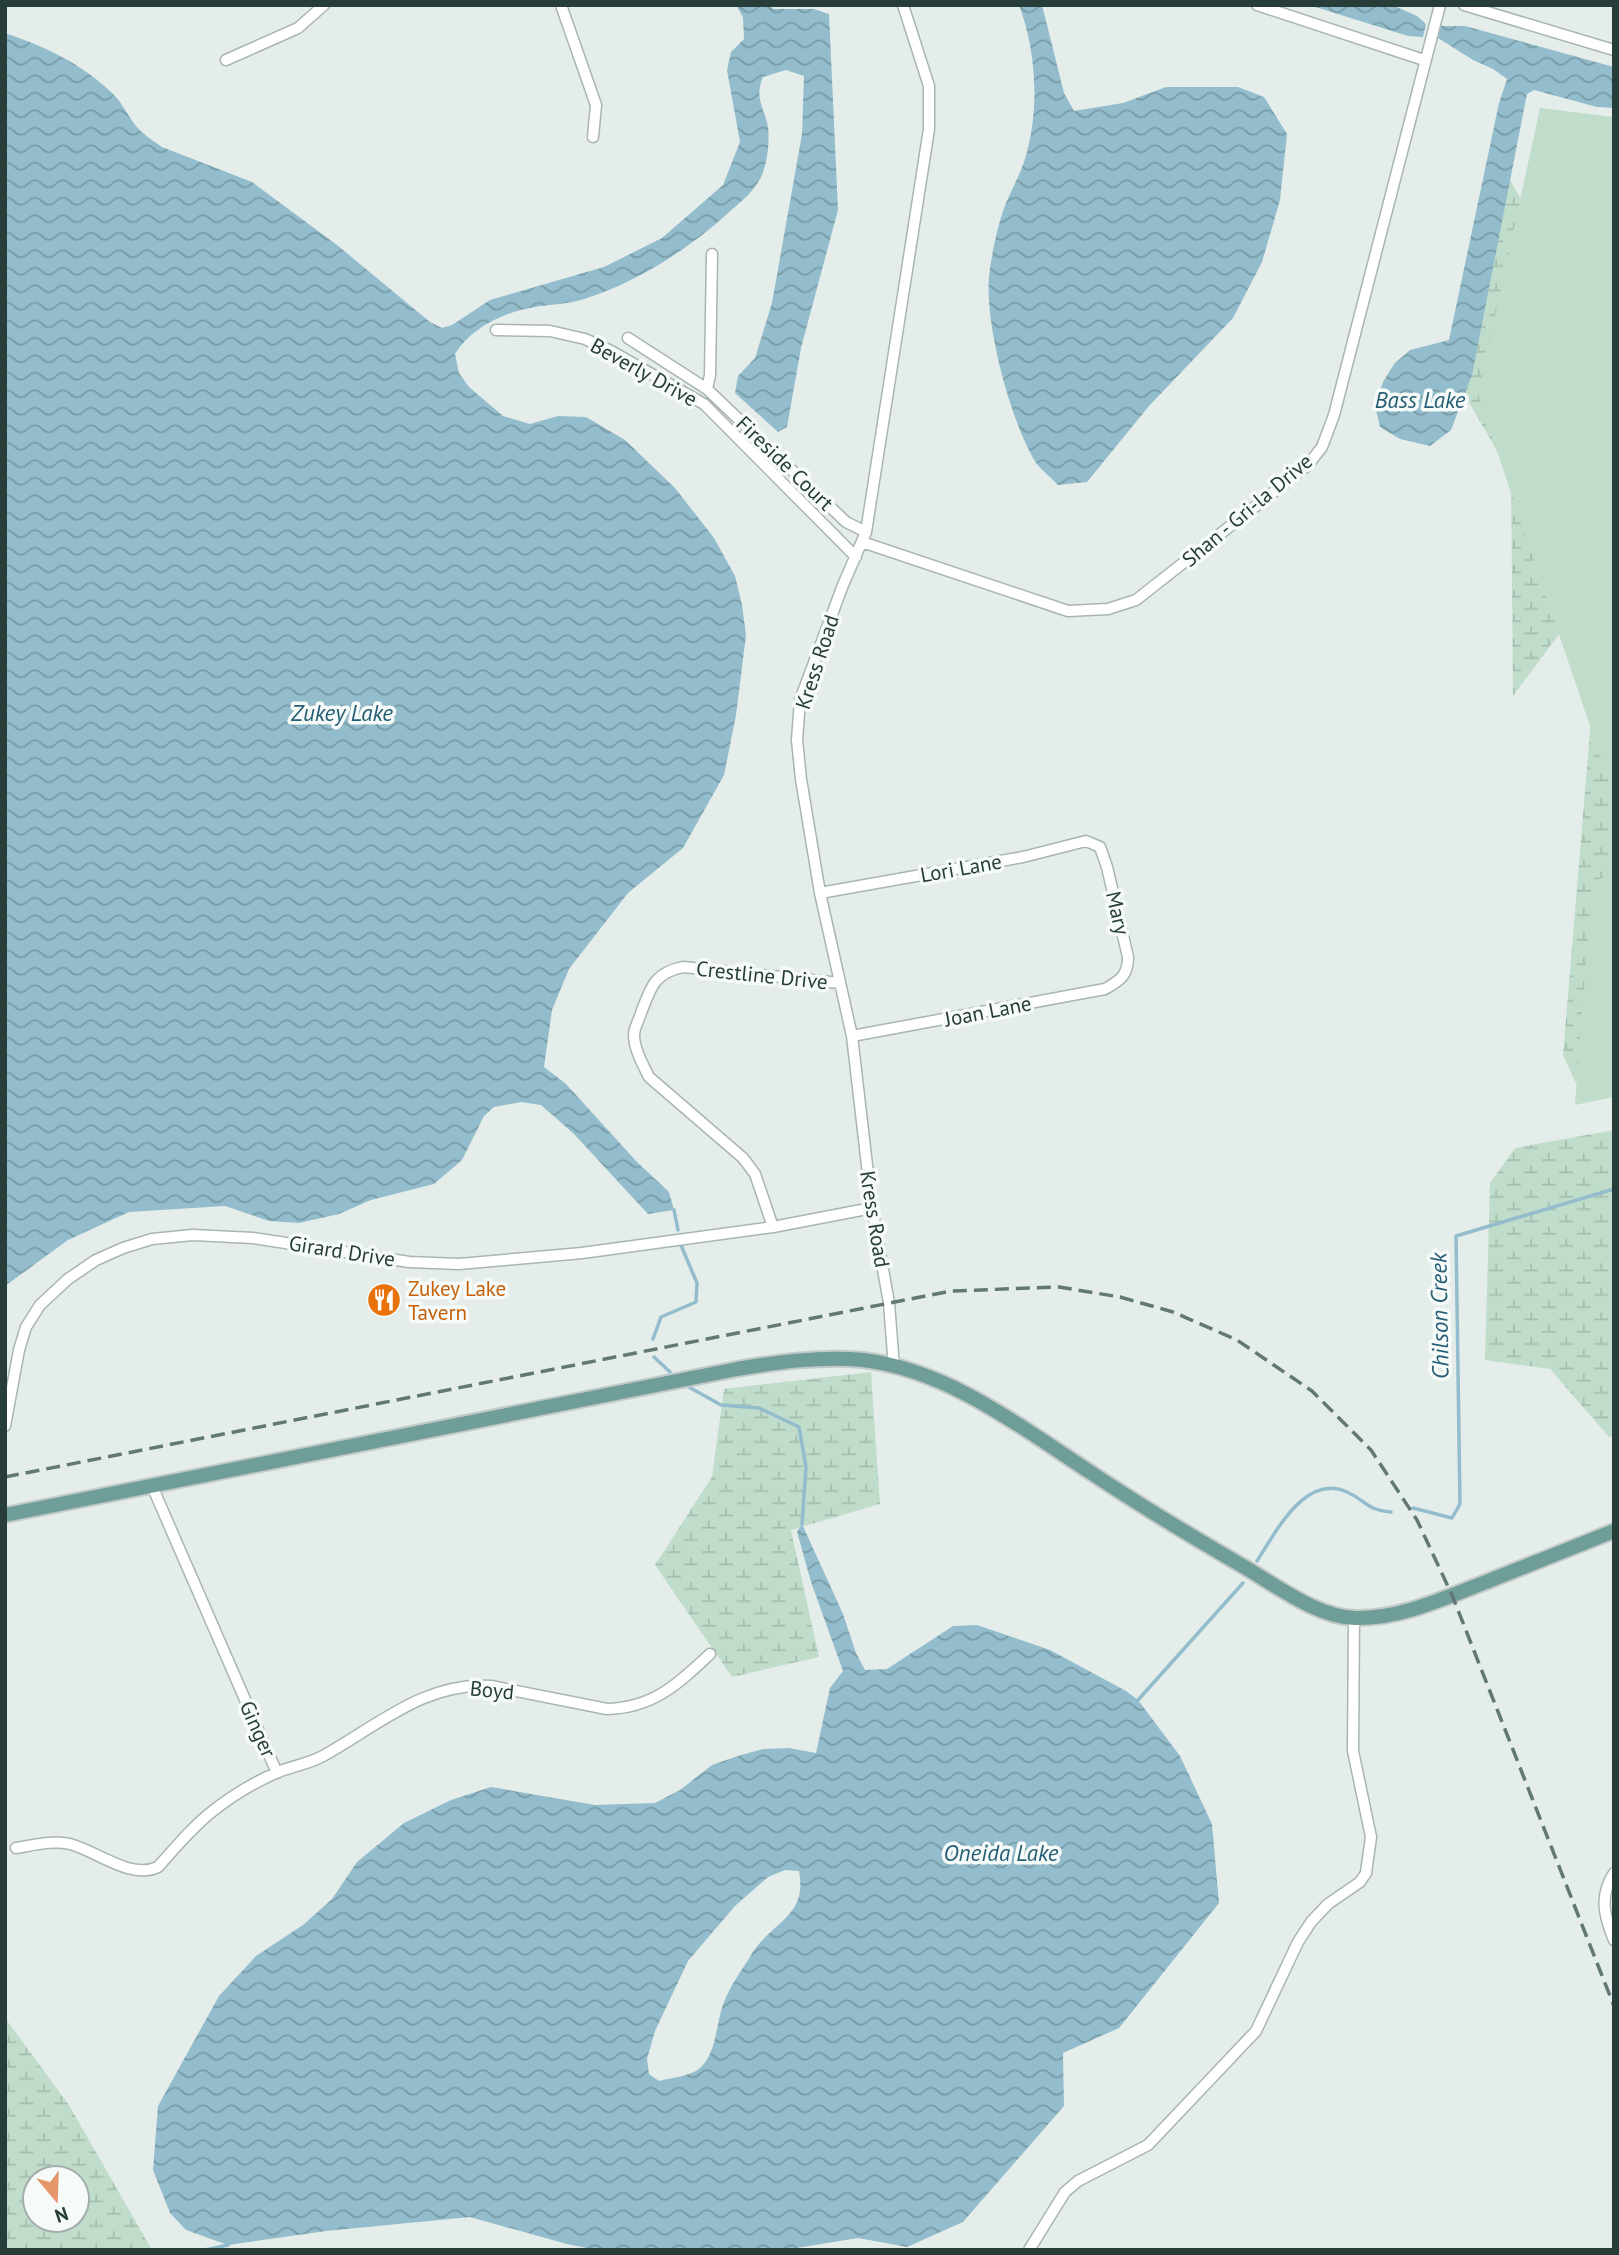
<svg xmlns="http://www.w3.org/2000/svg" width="1619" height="2255" viewBox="0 0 1619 2255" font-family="'PT Sans',sans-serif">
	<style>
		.wetland { fill: url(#wetland-marsh); fill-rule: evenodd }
		.green { fill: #c0dccb }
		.water { fill: url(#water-waves); fill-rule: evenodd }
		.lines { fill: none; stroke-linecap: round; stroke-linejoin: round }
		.stream { stroke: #93bdcc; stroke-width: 3.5 }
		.minor-casing { stroke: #a8b5b2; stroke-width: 13 }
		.primary-casing { stroke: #c2c9c8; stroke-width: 18 }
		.minor { stroke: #fff; stroke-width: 10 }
		.primary { stroke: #6e9e97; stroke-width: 14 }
		.rail { stroke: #617875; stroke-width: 3.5; stroke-dasharray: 14 7; stroke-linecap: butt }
		.labels { text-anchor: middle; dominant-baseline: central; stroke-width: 7; stroke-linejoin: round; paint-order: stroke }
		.street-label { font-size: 21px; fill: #263d3a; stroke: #f6faf8 }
		.food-label { font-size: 21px; fill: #c56008; stroke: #f6faf8; text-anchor: start }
		.water-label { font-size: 23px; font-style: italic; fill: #255e74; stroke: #f6faf8 }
	</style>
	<defs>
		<pattern id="wetland-marsh" width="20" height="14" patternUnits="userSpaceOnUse" patternTransform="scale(1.75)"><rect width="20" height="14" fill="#c0dccb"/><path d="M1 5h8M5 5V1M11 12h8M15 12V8" fill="none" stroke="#a5beaf"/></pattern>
		<pattern id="water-waves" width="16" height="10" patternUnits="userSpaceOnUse" patternTransform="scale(1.75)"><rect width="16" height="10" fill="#93bdcc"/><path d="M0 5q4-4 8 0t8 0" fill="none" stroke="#789ba7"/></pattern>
	</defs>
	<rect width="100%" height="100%" fill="#e5edea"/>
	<!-- wetland -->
	<path class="wetland" d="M 1507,175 L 1560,266 L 1614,276 L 1614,1095 L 1584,1100 L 1563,1055 L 1603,575 L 1513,696 L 1511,475 L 1459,385 Z
		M 1614,1130 L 1614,1436 L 1609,1437 L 1550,1369 L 1485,1360 L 1490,1183 L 1515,1148 Z
		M 871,1372 L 880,1504 L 791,1530 L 819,1657 L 732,1677 L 655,1565 L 712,1477 L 724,1389 Z
		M 5,2018 L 69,2105 L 152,2250 L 5,2250 ZM 35,2178 L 77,2178 L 77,2220 L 35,2220 Z"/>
	<!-- green -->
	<path class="green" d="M 1540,108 L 1614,117 L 1614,797 L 1478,395 Z
		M 1614,873 L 1614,1097 L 1575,1105 L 1592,882 Z"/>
	<!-- water -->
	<path class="water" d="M 736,5 L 770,5 L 773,9 L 814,9 L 829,14 L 838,210 L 801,348 L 787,427 L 778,432 L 735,393 L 738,376 L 755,358 L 772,303 L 802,134 L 804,76 L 786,70 L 763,77 C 754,99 764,106 768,127 C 770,142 767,166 760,179 C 752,194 739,203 727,214 C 687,250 639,281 587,298 C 571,304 552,304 535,307 C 504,312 471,328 455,354 L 459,373 L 469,387 L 503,416 L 530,424 L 558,416 L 586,417 L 625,440 L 675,488 L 714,538 L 735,576 L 742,605 L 746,635 L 736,715 L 724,775 L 683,848 L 628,893 L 569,969 L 552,1010 L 544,1067 L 566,1084 L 637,1162 L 669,1192 L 674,1210 L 648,1214 L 574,1134 L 541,1105 L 521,1102 L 494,1107 L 484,1116 L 462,1160 L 434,1184 L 371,1200 L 339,1214 L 299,1223 L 269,1221 L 225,1206 L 129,1212 L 68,1240 L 5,1286 L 5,33 C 46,47 83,64 114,95 C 123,104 128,116 136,126 C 143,134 153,141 162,147 L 252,182 L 337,245 L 430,322 L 442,328 L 452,325 L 490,300 L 604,267 L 662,238 L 723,185 L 740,142 L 727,70 L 731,52 L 744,39 L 743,17 Z
		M 1019,5 L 1042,5 L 1064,93 L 1074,111 L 1123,103 L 1166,87 L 1238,87 L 1264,97 L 1287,134 L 1280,200 L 1262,262 L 1233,318 L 1149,406 L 1087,482 L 1058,485 C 1050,476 1038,468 1033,458 C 1009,415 982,316 990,268 C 993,249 997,229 1003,211 C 1009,194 1018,179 1024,162 C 1040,113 1037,53 1019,5 Z
		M 1309,5 L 1392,5 L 1417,16 L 1426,24 L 1423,37 L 1408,36 Z
		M 1441,26 L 1465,26 L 1614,67 L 1614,108 L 1597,107 L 1534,90 L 1527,94 L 1472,375 L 1451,430 L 1430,446 L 1400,439 L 1380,427 L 1375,406 L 1383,382 L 1394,364 L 1410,350 L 1449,340 L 1499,103 L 1507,79 L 1493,69 L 1473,60 L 1438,38 Z
		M 802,1524 L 843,1614 L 856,1653 L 865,1670 L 887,1669 L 953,1626 L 977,1625 L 1050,1650 L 1126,1691 L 1138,1700 L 1180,1756 L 1212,1824 L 1219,1903 L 1119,2028 L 1063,2053 L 1064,2106 L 963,2222 L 907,2247 L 858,2238 L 784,2250 L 596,2250 L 567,2244 L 470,2217 L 326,2231 L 228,2245 L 186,2230 L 170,2213 L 153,2170 L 158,2106 L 219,1996 L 256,1956 L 303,1925 L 332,1899 L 357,1862 L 404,1823 L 451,1800 L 491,1787 L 595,1805 L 655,1803 L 680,1790 L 712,1765 L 741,1755 L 763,1749 L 789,1748 L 816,1753 L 830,1688 L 843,1671 L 811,1582 L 797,1532 ZM 785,1870 L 799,1871 C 808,1917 771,1922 751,1955 C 742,1970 730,1986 724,2002 C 716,2022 717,2053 700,2068 C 691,2076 670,2078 659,2081 L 649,2074 L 647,2059 L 655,2031 L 688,1961 L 735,1906 L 768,1877 Z"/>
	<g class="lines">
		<!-- stream -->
		<path class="stream" d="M 674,1210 L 678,1230
			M 653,1339 L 661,1317 L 696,1302 L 697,1283 L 680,1243
			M 654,1357 L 670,1372
			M 687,1386 L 721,1405 L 759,1408 L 799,1427 L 806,1467 L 802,1524
			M 1413,1508 L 1452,1518 L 1460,1504 L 1456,1236 L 1614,1189
			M 1257,1561 C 1276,1532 1305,1473 1347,1492 C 1367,1501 1366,1510 1391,1512
			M 1138,1700 L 1243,1583
			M 205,2250 L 228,2245"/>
		<!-- minor casing -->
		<g class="minor-casing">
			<path id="minor" d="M 561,5 L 596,105 L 593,137
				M 1257,5 L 1424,60
				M 1464,5 L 1614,50
				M 226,60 L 298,28 L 324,5
				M 496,330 L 550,331 L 585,339 L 611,351 L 704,404 L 856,557
				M 628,338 L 707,389 L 846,522 L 866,532
				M 707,389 L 710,375 L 712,254
				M 862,542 L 1068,611 L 1108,609 L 1136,600 L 1308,465 L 1322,447 L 1334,415 L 1440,5
				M 820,893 L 1023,857 L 1086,841 L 1100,847 L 1107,867 L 1128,957 C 1128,975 1121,980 1105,989 L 852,1036
				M 773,1227 L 755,1174 L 743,1158 L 649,1077 C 643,1065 634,1049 634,1035 C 634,1028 639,1020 641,1013 C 651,987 654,973 683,967 L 840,983
				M 894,1367 L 889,1303 L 872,1208 L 852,1036 L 820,893 L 801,779 L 797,740 L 800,700 L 843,585 L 866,532 L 929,129 L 929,86 L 903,5
				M 5,1426 L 19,1350 L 26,1327 L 40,1305 L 68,1279 L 96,1260 L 123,1248 L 152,1239 L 193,1235 L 253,1238 L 409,1262 L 459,1264 L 582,1253 L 773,1227 L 872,1208
				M 152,1486 L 277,1773
				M 16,1848 C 34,1845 53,1840 70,1844 C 97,1851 130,1880 158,1867 C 175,1848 193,1826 214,1810 C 232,1796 257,1781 278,1772 C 293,1766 308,1764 323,1756 C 377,1726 426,1681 491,1686 L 607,1709 C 653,1708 678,1684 710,1654
				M 1614,1873 C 1599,1896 1604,1916 1614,1940
				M 1029,2250 L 1065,2192 L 1078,2181 L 1148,2145 L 1256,2031 L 1298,1942 L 1311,1922 L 1328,1904 L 1360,1882 L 1366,1873 L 1371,1837 L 1353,1751 L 1354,1618"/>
		</g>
		<!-- primary casing -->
		<g class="primary-casing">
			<path id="primary" d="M 5,1515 L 737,1369 C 778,1362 821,1356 863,1360 C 949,1370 1022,1428 1093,1474 C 1141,1506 1191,1536 1241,1565 C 1274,1584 1316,1617 1355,1618 C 1401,1619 1444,1598 1486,1582 C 1529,1565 1571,1548 1614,1531"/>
		</g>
		<!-- minor -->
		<use href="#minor" class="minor"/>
		<!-- primary -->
		<use href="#primary" class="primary"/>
		<!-- rail -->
		<path class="rail" d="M 5,1477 L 951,1291 L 1059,1287 L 1120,1297 L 1173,1312 L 1237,1340 L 1312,1391 L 1371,1450 L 1417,1520 L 1452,1595 L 1614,2006"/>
	</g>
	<!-- icons -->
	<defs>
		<g id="restaurant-disc" transform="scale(1.75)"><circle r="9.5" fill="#e8710a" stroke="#f6faf8"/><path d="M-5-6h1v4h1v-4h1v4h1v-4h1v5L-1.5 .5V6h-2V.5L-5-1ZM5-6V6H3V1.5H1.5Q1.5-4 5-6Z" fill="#fff"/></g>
	</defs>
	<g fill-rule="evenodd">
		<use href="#restaurant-disc" x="384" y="1300"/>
	</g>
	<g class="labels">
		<!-- street labels -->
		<g class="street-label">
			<text transform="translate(644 372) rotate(29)">Beverly Drive</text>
			<text transform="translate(785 463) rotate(44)">Fireside Court</text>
			<text transform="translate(1247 510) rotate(-40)">Shan - Gri-la Drive</text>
			<text transform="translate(817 662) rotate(-72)">Kress Road</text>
			<text transform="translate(961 868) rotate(-10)">Lori Lane</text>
			<text transform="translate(1118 913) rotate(77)">Mary</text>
			<text transform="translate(762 975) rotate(6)">Crestline Drive</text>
			<text transform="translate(988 1011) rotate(-11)">Joan Lane</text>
			<text transform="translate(875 1219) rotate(81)">Kress Road</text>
			<text transform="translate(342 1251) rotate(9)">Girard Drive</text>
			<text transform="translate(492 1690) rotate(6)">Boyd</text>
			<text transform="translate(258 1729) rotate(66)">Ginger</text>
		</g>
		<!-- food labels -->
		<g class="food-label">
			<text x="408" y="1288">Zukey Lake<tspan x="408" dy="24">Tavern</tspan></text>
		</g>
		<!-- water labels -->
		<g class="water-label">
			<text x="1420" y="399">Bass Lake</text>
			<text x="342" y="712">Zukey Lake</text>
			<text transform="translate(1439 1316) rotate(-91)">Chilson Creek</text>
			<text x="1001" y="1852">Oneida Lake</text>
		</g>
	</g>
	<!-- border -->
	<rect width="1619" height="2255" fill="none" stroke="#263d3a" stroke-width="14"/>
	<!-- north arrow -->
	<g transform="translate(56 2199) rotate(161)"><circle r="33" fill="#f6faf8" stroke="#a3aeac" stroke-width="2"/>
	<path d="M0-5L12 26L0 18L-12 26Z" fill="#e5966b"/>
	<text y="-10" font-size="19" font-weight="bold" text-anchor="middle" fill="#263d3a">N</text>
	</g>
</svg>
